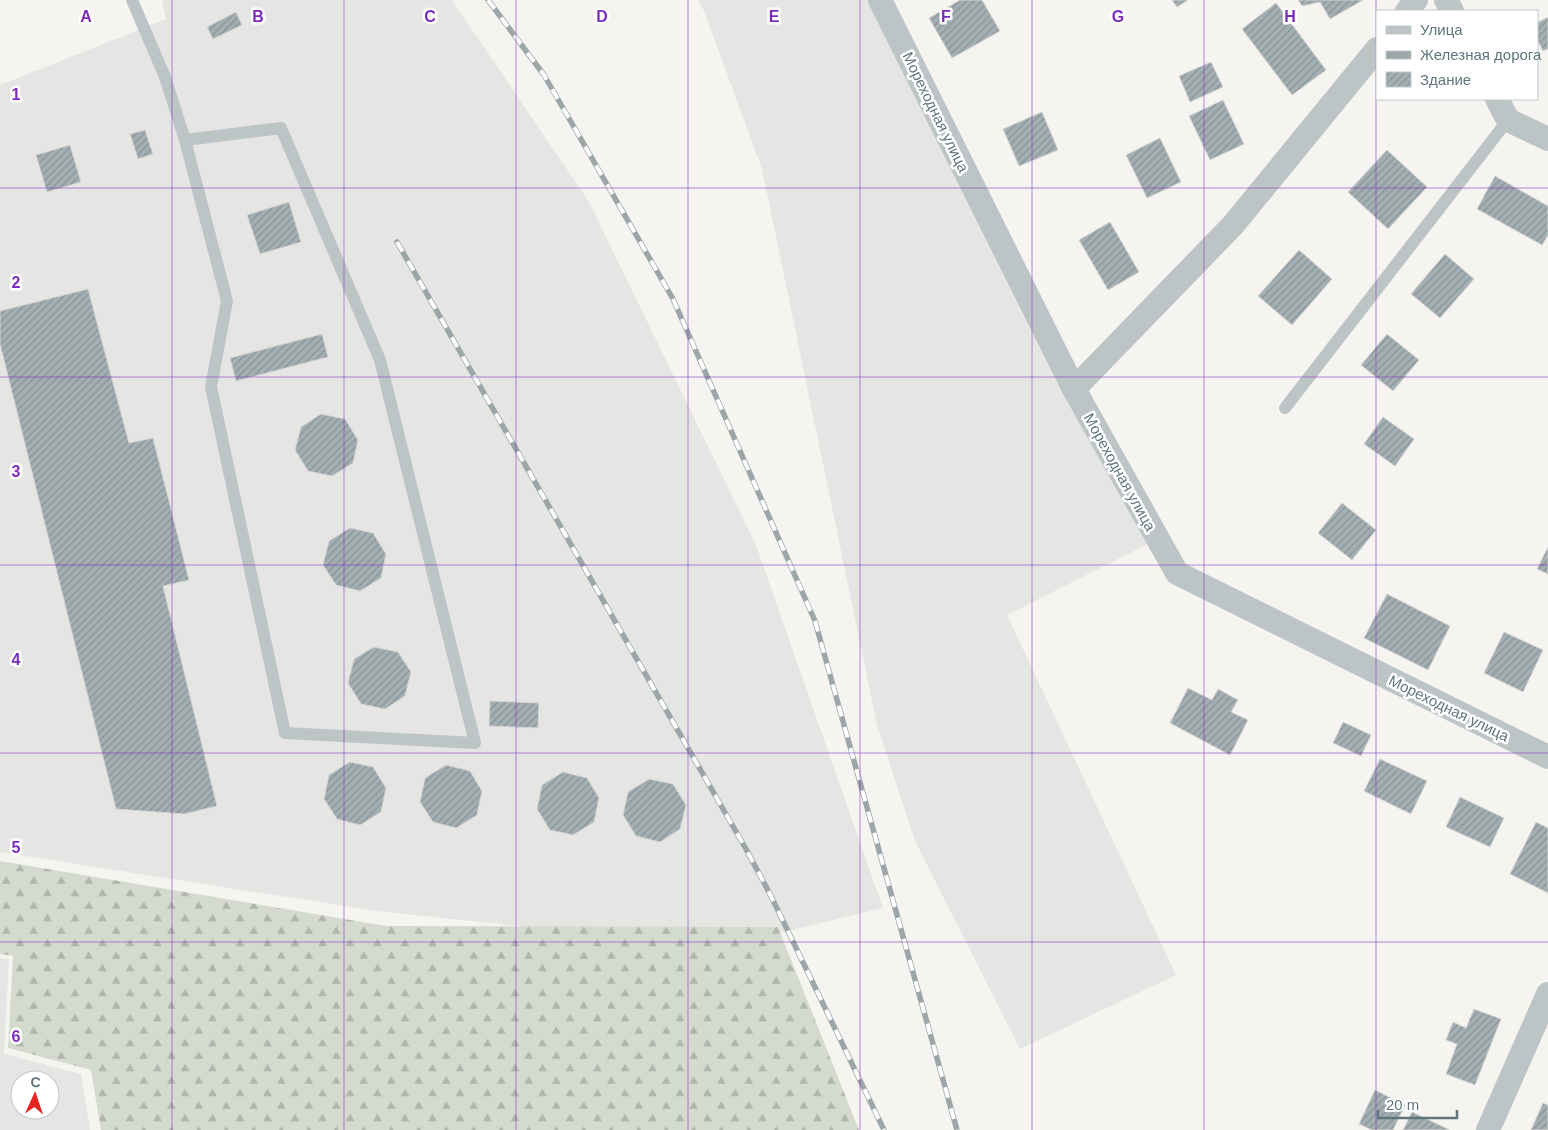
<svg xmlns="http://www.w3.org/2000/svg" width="1548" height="1130" viewBox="0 0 1548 1130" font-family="Helvetica,sans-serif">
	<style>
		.built { fill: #e5e5e4; fill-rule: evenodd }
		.forest { fill: url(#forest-firs) }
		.building { fill: url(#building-hatch); stroke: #d6d5d3 }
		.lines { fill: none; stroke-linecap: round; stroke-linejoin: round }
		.lane { stroke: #bdc4c5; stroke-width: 12 }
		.street { stroke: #bdc4c5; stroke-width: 24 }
		.rail-casing { stroke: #9ca6a9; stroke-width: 5.5 }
		.rail { stroke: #fff; stroke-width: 4; stroke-dasharray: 11; stroke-linecap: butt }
		.grid { fill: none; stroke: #7b2cbf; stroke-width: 1; stroke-opacity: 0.55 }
		.labels { text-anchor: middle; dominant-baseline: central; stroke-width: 5; stroke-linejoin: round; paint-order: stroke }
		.street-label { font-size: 15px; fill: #5f767c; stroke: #fff }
		.grid-label { font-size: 16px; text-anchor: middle; font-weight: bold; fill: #7b2cbf; stroke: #fff; stroke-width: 5; stroke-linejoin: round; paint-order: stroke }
	</style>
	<defs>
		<pattern id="forest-firs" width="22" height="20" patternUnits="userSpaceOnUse" patternTransform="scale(1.25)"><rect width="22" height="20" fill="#d5dacf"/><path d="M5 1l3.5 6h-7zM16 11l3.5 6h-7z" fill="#b0b5ad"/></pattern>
		<pattern id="building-hatch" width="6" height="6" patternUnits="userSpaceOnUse" patternTransform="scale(1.25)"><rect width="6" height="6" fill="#a3afb2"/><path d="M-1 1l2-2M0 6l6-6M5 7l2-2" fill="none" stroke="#889396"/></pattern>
	</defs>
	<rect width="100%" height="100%" fill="#f5f4f0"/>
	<!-- built -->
	<path class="built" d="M 162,0 L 452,0 L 589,202 L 756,545 L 883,908 L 720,947 L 376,911 L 0,852 L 0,85 L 166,19 Z
		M 698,0 L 880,0 L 1152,542 L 1007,615 L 1176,975 L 1020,1049 L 915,841 L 877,725 L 762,169 L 704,11 Z
		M 0,958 L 9,959 L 4,1054 L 81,1074 L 90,1130 L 0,1130 ZM 20,1080 L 50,1080 L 50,1110 L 20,1110 Z"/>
	<!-- forest -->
	<path class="forest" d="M 0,861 L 386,926 L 778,927 L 859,1130 L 101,1130 L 91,1070 L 8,1048 L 13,956 L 0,954 Z"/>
	<!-- building -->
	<path class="building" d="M 960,0 L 982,0 L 1000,31 L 952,58 L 929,18 Z
		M 1172,0 L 1188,0 L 1177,7 Z
		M 1298,0 L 1363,0 L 1330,19 L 1320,2 L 1302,6 Z
		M 1276,3 L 1326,70 L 1292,95 L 1242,29 Z
		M 236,12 L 242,25 L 213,39 L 207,27 Z
		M 1548,17 L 1548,49 L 1543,51 L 1537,39 L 1537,23 Z
		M 1211,62 L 1223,87 L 1190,102 L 1179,76 Z
		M 1223,100 L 1244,144 L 1210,160 L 1189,116 Z
		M 1042,112 L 1058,150 L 1019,166 L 1003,129 Z
		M 145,130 L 153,154 L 138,159 L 130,134 Z
		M 1160,138 L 1181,182 L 1147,198 L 1126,155 Z
		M 70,145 L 81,182 L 47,192 L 36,155 Z
		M 1387,150 L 1427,187 L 1388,229 L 1348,192 Z
		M 1495,176 L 1548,206 L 1548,235 L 1542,245 L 1477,209 Z
		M 289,202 L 301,242 L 260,254 L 247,215 Z
		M 1110,222 L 1139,272 L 1108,290 L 1079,240 Z
		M 1299,250 L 1332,279 L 1292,325 L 1258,296 Z
		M 1445,254 L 1474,279 L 1440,318 L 1411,294 Z
		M 88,289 L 129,443 L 153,438 L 189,580 L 163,586 L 217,806 L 184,814 L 116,809 L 0,344 L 0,311 Z
		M 322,334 L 328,357 L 236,381 L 230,358 Z
		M 1387,334 L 1419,360 L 1393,391 L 1361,365 Z
		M 321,414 L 345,419 L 358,440 L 353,463 L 332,476 L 308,471 L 295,450 L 301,427 Z
		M 1383,417 L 1414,439 L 1395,466 L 1364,444 Z
		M 1342,503 L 1376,530 L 1352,560 L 1318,533 Z
		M 350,528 L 373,533 L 386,554 L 381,578 L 360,591 L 336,585 L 323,565 L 329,541 Z
		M 1548,547 L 1548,574 L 1537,569 Z
		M 1387,594 L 1450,626 L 1428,670 L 1364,638 Z
		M 1504,632 L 1543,650 L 1523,692 L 1484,673 Z
		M 374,647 L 398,652 L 411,672 L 405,696 L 385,709 L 361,704 L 348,683 L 354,659 Z
		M 1188,688 L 1212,700 L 1218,689 L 1238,700 L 1231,712 L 1248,720 L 1230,755 L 1170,723 Z
		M 490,701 L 539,703 L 538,728 L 489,726 Z
		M 1343,722 L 1371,735 L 1361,756 L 1333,743 Z
		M 1380,759 L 1427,781 L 1411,814 L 1364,791 Z
		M 350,762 L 373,767 L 386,788 L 381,812 L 360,825 L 337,819 L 324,799 L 329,775 Z
		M 446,765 L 470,771 L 482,791 L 477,815 L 456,828 L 433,822 L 420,802 L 425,778 Z
		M 563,772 L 587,778 L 599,798 L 594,822 L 573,835 L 550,830 L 537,809 L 542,785 Z
		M 649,779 L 673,784 L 686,805 L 680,829 L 660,842 L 636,836 L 623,815 L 628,792 Z
		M 1460,797 L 1504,818 L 1490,847 L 1446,827 Z
		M 1536,822 L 1548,828 L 1548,893 L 1510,874 Z
		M 1474,1009 L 1501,1019 L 1475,1085 L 1446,1074 L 1457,1044 L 1446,1040 L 1453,1022 L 1466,1028 Z
		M 1375,1090 L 1405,1105 L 1393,1130 L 1372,1130 L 1359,1124 Z
		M 1543,1103 L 1548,1105 L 1548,1130 L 1531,1130 Z
		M 1412,1112 L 1450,1130 L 1403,1130 Z"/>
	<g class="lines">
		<!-- lane -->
		<path class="lane" d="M 132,0 L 165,77 L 185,140 L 227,301 L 211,387 L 285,733 L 475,743 L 380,360 L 281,128 L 185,140
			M 1285,408 L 1508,120"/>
		<!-- street -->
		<path class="street" d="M 880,0 L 1074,389 L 1177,573 L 1548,757
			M 1446,0 L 1452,11
			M 1407,11 L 1416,0
			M 1497,99 L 1508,120 L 1548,139
			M 1074,389 L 1233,225 L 1377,49
			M 1488,1130 L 1548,994"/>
		<!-- rail casing -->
		<g class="rail-casing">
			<path id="rail" d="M 488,0 L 544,75 L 673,299 L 815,621 L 957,1130
				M 397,242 L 746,849 L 771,896 L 884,1130"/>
		</g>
		<!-- rail -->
		<use href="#rail" class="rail"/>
	</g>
	<!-- grid -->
	<path class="grid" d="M 172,0 L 172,1130M 344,0 L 344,1130M 516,0 L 516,1130M 688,0 L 688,1130M 860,0 L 860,1130M 1032,0 L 1032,1130M 1204,0 L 1204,1130M 1376,0 L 1376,1130M 0,188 L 1548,188M 0,377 L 1548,377M 0,565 L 1548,565M 0,753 L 1548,753M 0,942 L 1548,942"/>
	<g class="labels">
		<!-- street labels -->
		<g class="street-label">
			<text transform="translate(936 112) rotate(64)">Мореходная улица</text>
			<text transform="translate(1120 472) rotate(61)">Мореходная улица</text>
			<text transform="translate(1449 708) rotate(26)">Мореходная улица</text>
		</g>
	</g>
	<g class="grid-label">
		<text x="86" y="22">A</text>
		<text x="258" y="22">B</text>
		<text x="430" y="22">C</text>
		<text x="602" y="22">D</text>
		<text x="774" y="22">E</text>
		<text x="946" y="22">F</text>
		<text x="1118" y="22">G</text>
		<text x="1290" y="22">H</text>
		<text x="16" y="100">1</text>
		<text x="16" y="288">2</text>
		<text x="16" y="477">3</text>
		<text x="16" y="665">4</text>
		<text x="16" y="853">5</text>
		<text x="16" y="1042">6</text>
	</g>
	<!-- legend -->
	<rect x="1376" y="10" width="162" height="90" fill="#ffffff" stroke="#bfc8cb"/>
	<rect x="1386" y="26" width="25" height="8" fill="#bdc4c5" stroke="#bfc8cb"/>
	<text x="1420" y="35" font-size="15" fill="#5f767c">Улица</text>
	<rect x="1386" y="51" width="25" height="8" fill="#9ca6a9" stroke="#bfc8cb"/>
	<text x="1420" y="60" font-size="15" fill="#5f767c">Железная дорога</text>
	<rect x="1386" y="72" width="25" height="15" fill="url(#building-hatch)" stroke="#bfc8cb"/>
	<text x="1420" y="85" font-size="15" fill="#5f767c">Здание</text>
	<!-- north arrow -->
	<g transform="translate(35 1095) rotate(3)"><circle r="24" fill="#ffffff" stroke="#bfc8cb"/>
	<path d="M0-4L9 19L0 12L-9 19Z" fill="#e7231e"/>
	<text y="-8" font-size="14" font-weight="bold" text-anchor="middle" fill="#5f767c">С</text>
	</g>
	<!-- scale -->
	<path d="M1378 1110v8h79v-8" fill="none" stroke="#5f767c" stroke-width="2.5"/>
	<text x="1386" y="1110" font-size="15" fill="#5f767c" stroke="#ffffff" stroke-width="4" paint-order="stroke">20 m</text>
</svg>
